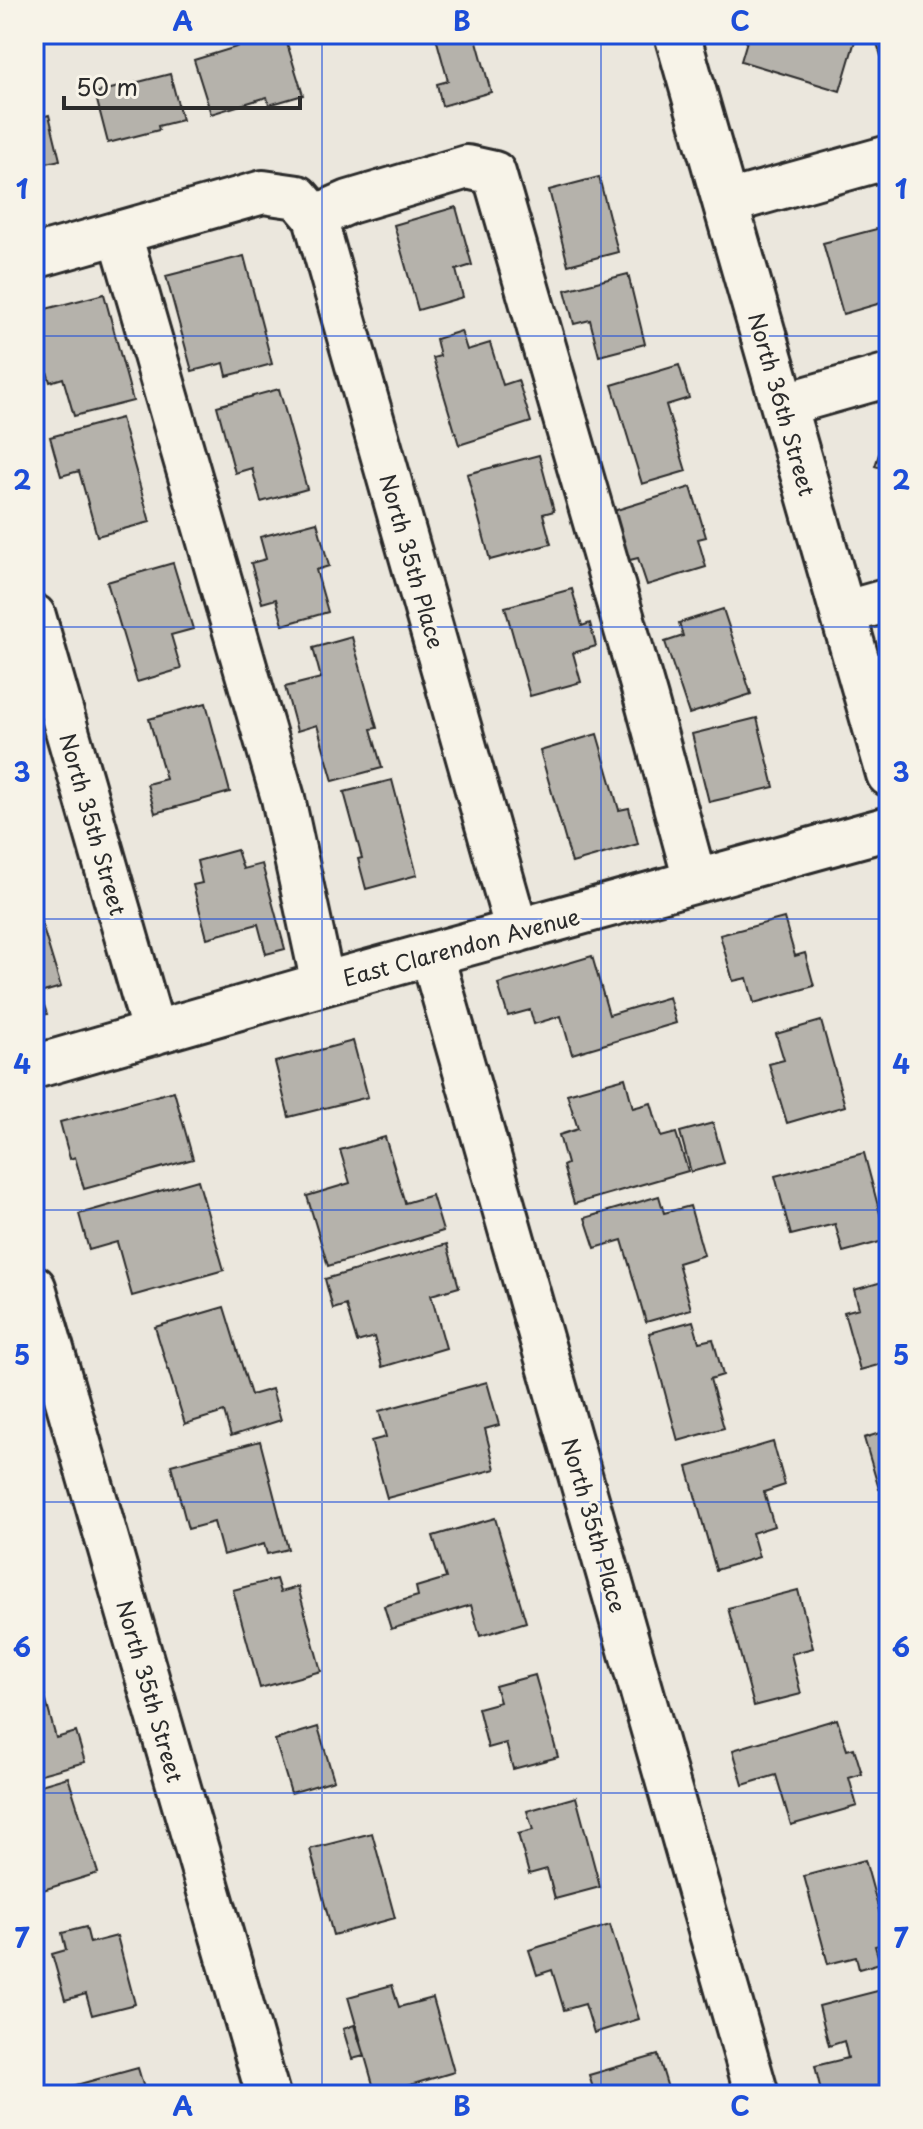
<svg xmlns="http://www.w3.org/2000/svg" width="923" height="2129" viewBox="0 0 923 2129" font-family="'Playpen Sans',sans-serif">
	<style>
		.building { fill: #b5b2ab; stroke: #2b2b2b; stroke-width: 2 }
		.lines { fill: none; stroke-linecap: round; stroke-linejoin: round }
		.minor-casing { stroke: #2b2b2b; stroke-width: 48 }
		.major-casing { stroke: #2b2b2b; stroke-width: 50 }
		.minor { stroke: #f7f3e8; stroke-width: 42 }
		.major { stroke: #f7f3e8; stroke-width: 44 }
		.grid { fill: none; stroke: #1d4ed8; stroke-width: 2; stroke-opacity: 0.55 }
		.labels { text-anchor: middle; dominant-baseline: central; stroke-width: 6; stroke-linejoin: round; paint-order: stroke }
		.street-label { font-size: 22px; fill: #2b2b2b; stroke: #f7f3e8 }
		.neatline { fill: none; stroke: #1d4ed8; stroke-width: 3 }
		.grid-label { font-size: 26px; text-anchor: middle; font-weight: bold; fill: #1d4ed8 }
	</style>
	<rect width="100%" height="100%" fill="#ebe7dd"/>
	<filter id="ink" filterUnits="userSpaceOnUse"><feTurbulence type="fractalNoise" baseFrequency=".0125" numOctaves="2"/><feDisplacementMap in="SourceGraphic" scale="16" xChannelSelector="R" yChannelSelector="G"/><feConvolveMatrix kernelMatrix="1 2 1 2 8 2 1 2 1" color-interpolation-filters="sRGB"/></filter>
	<g filter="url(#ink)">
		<!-- building -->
		<path class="building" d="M 279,34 L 284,34 L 303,95 L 269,105 L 267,97 L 211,114 L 194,60 Z
			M 435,34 L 475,34 L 491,92 L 442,106 L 437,84 L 448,81 Z
			M 749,34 L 857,34 L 840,91 L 741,61 Z
			M 874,34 L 889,34 L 889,81 Z
			M 170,74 L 182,120 L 158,126 L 159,130 L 108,143 L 95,93 Z
			M 49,115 L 60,160 L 34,166 L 34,119 Z
			M 599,177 L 618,252 L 568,265 L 549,190 Z
			M 456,207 L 472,265 L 456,270 L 463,297 L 418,310 L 394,225 Z
			M 888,226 L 889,279 L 883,281 L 888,301 L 843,314 L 823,243 Z
			M 244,256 L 272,364 L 227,376 L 224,363 L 192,371 L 166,276 Z
			M 628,274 L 645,344 L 599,356 L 590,320 L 574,324 L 565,290 Z
			M 104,294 L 133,401 L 74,416 L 63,378 L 50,382 L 34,324 L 34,312 Z
			M 461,331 L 467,350 L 490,343 L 503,385 L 518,380 L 531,422 L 459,445 L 433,358 L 440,356 L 436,339 Z
			M 679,365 L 689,398 L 666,405 L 686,471 L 642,484 L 612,385 Z
			M 279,389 L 307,489 L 261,502 L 252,468 L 235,473 L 217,406 Z
			M 121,418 L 150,522 L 97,536 L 79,471 L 61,476 L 50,437 Z
			M 889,424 L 889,470 L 875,466 Z
			M 539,455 L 554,511 L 543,514 L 551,544 L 490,560 L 467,474 Z
			M 691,487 L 706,537 L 698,539 L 706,567 L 647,585 L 638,558 L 622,562 L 607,513 Z
			M 317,522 L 329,566 L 316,570 L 328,612 L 283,625 L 276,599 L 262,603 L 251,563 L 266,559 L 260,537 Z
			M 173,563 L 193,629 L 171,635 L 181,669 L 137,682 L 107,582 Z
			M 572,589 L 582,626 L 590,623 L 596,646 L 573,653 L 581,682 L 530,696 L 505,607 Z
			M 723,609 L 751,694 L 689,714 L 665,642 L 683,636 L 679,623 Z
			M 352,637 L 377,728 L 371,729 L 382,768 L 333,781 L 317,725 L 297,731 L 285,687 L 321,678 L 313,648 Z
			M 206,703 L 230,792 L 155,813 L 147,784 L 166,779 L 149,719 Z
			M 757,718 L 774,787 L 709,802 L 692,734 Z
			M 597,734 L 619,810 L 629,808 L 638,844 L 572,863 L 540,751 Z
			M 392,780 L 417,875 L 366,889 L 358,859 L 362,858 L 344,792 Z
			M 237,850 L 243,869 L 262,864 L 285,949 L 266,954 L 258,924 L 207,938 L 193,885 L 202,883 L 197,861 Z
			M 34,899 L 61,987 L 40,993 L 47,1014 L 34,1018 Z
			M 784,918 L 795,956 L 805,953 L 814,986 L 754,1003 L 747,978 L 733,981 L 720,935 Z
			M 592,956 L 609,1015 L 669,997 L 676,1023 L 572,1054 L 561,1016 L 534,1024 L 530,1010 L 508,1016 L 498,984 Z
			M 821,1021 L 845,1106 L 787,1123 L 769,1064 L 784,1060 L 776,1034 Z
			M 353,1041 L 368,1097 L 289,1117 L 275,1062 Z
			M 625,1078 L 633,1108 L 651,1103 L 661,1137 L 676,1133 L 688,1171 L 574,1204 L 563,1166 L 567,1164 L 559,1135 L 578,1129 L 567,1094 Z
			M 174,1091 L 193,1159 L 84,1189 L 75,1157 L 70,1159 L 60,1122 Z
			M 713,1123 L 724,1163 L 691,1172 L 680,1132 Z
			M 385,1137 L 405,1203 L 432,1195 L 443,1231 L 328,1266 L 307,1196 L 350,1183 L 340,1150 Z
			M 864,1153 L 887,1240 L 843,1252 L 835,1224 L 791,1235 L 775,1176 Z
			M 198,1180 L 224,1270 L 132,1296 L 117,1242 L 89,1250 L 79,1214 Z
			M 659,1196 L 664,1213 L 690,1206 L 704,1255 L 678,1263 L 691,1309 L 646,1322 L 622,1240 L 595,1248 L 585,1218 Z
			M 447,1244 L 459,1287 L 431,1295 L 446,1348 L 382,1367 L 374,1337 L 357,1342 L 346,1305 L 333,1309 L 325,1279 Z
			M 889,1280 L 889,1362 L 860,1370 L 844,1312 L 859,1308 L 854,1290 Z
			M 224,1307 L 251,1395 L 272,1389 L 281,1420 L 231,1436 L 224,1412 L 185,1424 L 155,1327 Z
			M 693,1321 L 699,1342 L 713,1339 L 723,1375 L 710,1379 L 724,1428 L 678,1441 L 649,1333 Z
			M 487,1382 L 499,1425 L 485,1429 L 495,1469 L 387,1498 L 371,1441 L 386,1437 L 379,1411 Z
			M 889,1430 L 889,1486 L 879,1489 L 864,1438 Z
			M 260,1441 L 288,1549 L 267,1554 L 264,1544 L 223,1555 L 214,1522 L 188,1529 L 171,1465 Z
			M 773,1442 L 785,1485 L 764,1492 L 774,1526 L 752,1533 L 759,1557 L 716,1570 L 687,1467 Z
			M 495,1518 L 526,1622 L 480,1636 L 471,1605 L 391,1629 L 384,1606 L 418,1596 L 416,1587 L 446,1578 L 433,1536 Z
			M 276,1579 L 280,1592 L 298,1587 L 321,1671 L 260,1688 L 233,1590 Z
			M 798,1590 L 813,1648 L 791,1654 L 801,1694 L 754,1706 L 728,1608 Z
			M 37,1668 L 56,1738 L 76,1732 L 85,1762 L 34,1776 L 34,1669 Z
			M 535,1675 L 558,1757 L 513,1769 L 506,1743 L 488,1748 L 478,1708 L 500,1702 L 495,1686 Z
			M 837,1719 L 847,1750 L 854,1748 L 862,1774 L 849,1778 L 857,1806 L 791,1825 L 776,1775 L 743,1785 L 733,1750 Z
			M 318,1727 L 334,1780 L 291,1793 L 275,1740 Z
			M 68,1777 L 98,1873 L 43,1890 L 34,1861 L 34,1787 Z
			M 576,1797 L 600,1887 L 555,1899 L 547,1869 L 529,1874 L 518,1834 L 533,1830 L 527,1811 Z
			M 372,1833 L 395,1918 L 333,1935 L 310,1849 Z
			M 865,1860 L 888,1943 L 875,1946 L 880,1963 L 859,1969 L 856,1957 L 828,1964 L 804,1876 Z
			M 610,1925 L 639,2019 L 594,2033 L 585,2004 L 564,2010 L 552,1970 L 537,1975 L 529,1950 Z
			M 86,1927 L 90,1943 L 117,1936 L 135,2004 L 92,2015 L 86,1994 L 65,2000 L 52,1954 L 66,1950 L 62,1933 Z
			M 392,1985 L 399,2007 L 433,1998 L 454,2072 L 376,2095 L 348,1997 Z
			M 889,1988 L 889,2083 L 845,2095 L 822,2095 L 815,2066 L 848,2058 L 844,2041 L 829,2046 L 819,2006 Z
			M 354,2025 L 364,2056 L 352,2059 L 343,2029 Z
			M 658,2055 L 670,2095 L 595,2095 L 589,2075 Z
			M 138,2068 L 146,2095 L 66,2095 L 65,2088 Z"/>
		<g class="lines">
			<!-- minor casing -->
			<g class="minor-casing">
				<path id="minor" d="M 725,203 L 889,157
					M 315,217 L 349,202 L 467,167 L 494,173 L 646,699 L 695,880
					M 120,234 L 283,798 L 323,984
					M 34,257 L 263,192 L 298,197 L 315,217 L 517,931
					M 783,405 L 889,375
					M 843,613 L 889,600
					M 34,616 L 154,1033
					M 432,956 L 757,2095
					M 34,1067 L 323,984 L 889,828
					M 34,1287 L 268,2095"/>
			</g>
			<!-- major casing -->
			<g class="major-casing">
				<path id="major" d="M 677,34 L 889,774"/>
			</g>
			<!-- minor -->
			<use href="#minor" class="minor"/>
			<!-- major -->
			<use href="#major" class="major"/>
		</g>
	</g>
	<!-- grid -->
	<path class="grid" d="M 322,34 L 322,2095M 601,34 L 601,2095M 34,336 L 889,336M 34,627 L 889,627M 34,919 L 889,919M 34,1210 L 889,1210M 34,1502 L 889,1502M 34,1793 L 889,1793"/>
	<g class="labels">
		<!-- street labels -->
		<g class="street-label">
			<text transform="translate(783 404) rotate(74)">North 36th Street</text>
			<text transform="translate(413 561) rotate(74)">North 35th Place</text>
			<text transform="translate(94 824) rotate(74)">North 35th Street</text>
			<text transform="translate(461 946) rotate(-15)">East Clarendon Avenue</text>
			<text transform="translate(595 1525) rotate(74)">North 35th Place</text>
			<text transform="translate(151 1691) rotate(74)">North 35th Street</text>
		</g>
	</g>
	<!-- margin -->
	<rect width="923" height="2129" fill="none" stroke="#f7f3e8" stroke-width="88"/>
	<!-- scale -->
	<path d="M64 96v12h236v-12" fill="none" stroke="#2b2b2b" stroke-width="4"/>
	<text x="76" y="96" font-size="24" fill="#2b2b2b" stroke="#f7f3e8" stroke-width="6" paint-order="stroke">50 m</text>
	<rect x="44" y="44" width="835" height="2041" class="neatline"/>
	<g class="grid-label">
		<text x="183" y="31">A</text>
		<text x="462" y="31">B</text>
		<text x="740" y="31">C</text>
		<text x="22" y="199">1</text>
		<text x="901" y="199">1</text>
		<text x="22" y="490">2</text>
		<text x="901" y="490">2</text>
		<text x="22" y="782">3</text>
		<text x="901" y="782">3</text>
		<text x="22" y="1074">4</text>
		<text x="901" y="1074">4</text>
		<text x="22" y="1365">5</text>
		<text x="901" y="1365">5</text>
		<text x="22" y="1657">6</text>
		<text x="901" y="1657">6</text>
		<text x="22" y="1948">7</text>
		<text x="901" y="1948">7</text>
		<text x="183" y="2116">A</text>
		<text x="462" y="2116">B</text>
		<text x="740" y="2116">C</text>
	</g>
</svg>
